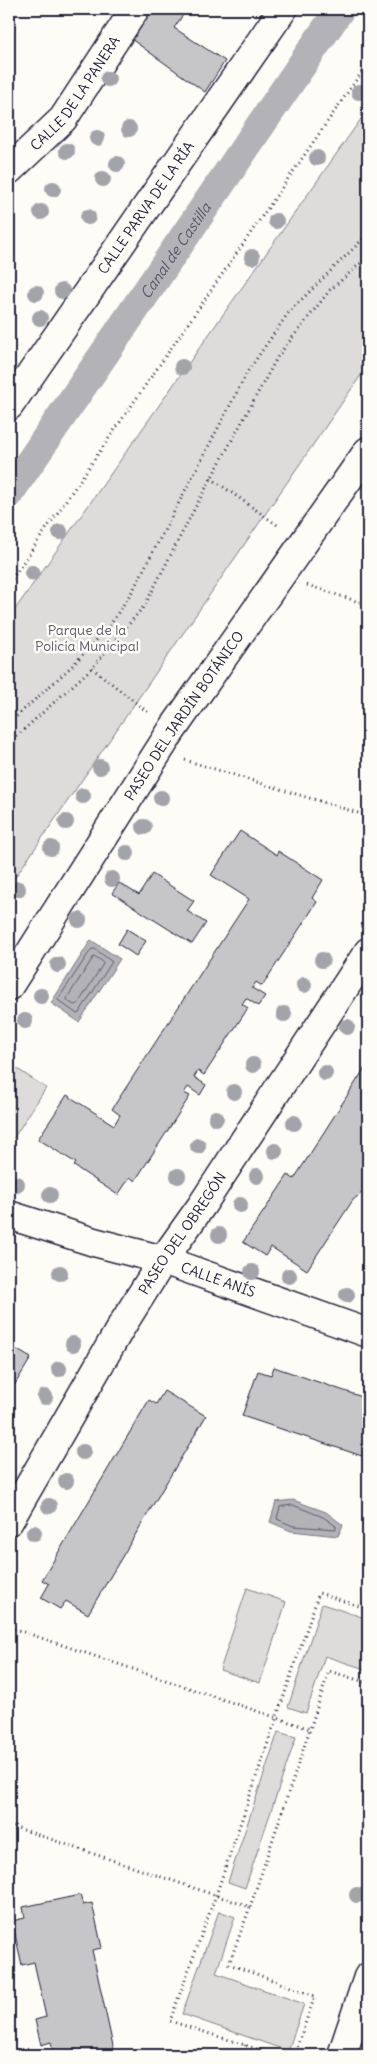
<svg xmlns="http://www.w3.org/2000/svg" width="377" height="2064" viewBox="0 0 377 2064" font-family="Delius,sans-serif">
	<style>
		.green { fill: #dddcdb; stroke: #807f8b }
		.water { fill: #b2b2b7; stroke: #787885 }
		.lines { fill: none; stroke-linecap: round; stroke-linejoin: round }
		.shore { stroke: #5c5c6d; stroke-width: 1 }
		.canal { stroke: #b2b2b7; stroke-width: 30 }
		.building { fill: #c6c6c8; stroke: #22223b }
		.minor-casing { stroke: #22223b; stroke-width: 31 }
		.path { stroke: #22223b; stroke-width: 3; stroke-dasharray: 1 4; stroke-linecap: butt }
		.minor { stroke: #fdfcf7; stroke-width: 28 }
		.tree { fill: #a3a3aa }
		.labels { text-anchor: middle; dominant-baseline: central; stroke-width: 5; stroke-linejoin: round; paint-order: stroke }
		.street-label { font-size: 14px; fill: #22223b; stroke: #fdfcf7 }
		.park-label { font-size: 14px; fill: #5a5a6b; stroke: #fdfcf7 }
		.water-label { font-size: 15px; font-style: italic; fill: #545466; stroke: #fdfcf7 }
	</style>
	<rect width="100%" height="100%" fill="#fdfcf7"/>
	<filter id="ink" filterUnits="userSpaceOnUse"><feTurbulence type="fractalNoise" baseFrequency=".02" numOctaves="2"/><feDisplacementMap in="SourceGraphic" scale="10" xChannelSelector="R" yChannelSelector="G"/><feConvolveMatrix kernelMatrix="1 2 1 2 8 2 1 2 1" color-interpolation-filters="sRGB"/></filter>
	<g filter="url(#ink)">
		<!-- green -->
		<path class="green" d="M 368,109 L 368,365 L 9,886 L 9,618 Z
			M 10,1064 L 46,1088 L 9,1145 L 9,1066 Z
			M 247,1588 L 286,1602 L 260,1683 L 220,1670 Z
			M 322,1604 L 368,1619 L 368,1670 L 325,1656 L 306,1713 L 288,1707 Z
			M 278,1732 L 296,1737 L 245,1888 L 228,1882 Z
			M 219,1911 L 235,1917 L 216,1973 L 304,2004 L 288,2051 L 182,2014 Z"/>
		<!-- water -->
		<path class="water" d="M 91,940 L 120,959 L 79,1022 L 51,1003 Z
			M 293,1500 L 326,1512 L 343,1525 L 338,1536 L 291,1531 L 270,1522 L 276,1502 Z"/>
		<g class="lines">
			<!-- shore -->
			<path class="shore" d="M 92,949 L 95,949 L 112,962 L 79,1013 L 77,1014 L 58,1000 Z
				M 96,957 L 103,962 L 103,964 L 78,1004 L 74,1005 L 68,1001 L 67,998 L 93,958 Z
				M 293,1505 L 323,1517 L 336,1526 L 336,1529 L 293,1526 L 277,1519 L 280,1507 Z"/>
			<!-- canal -->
			<path class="canal" id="s1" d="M 9,493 L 340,9"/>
		</g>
		<!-- building -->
		<path class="building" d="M 152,9 L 187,9 L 174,28 L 225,61 L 205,92 L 131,39 Z
			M 240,831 L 277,855 L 278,851 L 323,880 L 312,898 L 317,902 L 262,986 L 256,982 L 252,988 L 265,996 L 258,1006 L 246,998 L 242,1004 L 248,1008 L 204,1075 L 198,1071 L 194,1077 L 206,1085 L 200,1095 L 188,1087 L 184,1093 L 190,1096 L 135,1181 L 130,1177 L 118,1195 L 74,1166 L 76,1163 L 38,1139 L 67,1095 L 114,1125 L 120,1115 L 112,1109 L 249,899 L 211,875 Z
			M 152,874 L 194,901 L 187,911 L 206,923 L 192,944 L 112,893 L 119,883 L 139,895 Z
			M 127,929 L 146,941 L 136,956 L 118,944 Z
			M 368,1063 L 368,1188 L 353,1200 L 307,1270 L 271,1247 L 265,1256 L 243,1242 L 288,1175 L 294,1179 Z
			M 9,1345 L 31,1358 L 9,1394 Z
			M 274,1367 L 368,1399 L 368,1458 L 242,1416 L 258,1371 L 271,1375 Z
			M 164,1391 L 206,1416 L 88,1614 L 66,1601 L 60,1609 L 41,1598 L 49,1584 L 42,1580 L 149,1400 L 156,1404 Z
			M 80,1895 L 83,1905 L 92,1903 L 102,1948 L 92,1950 L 115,2055 L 125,2053 L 126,2055 L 54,2055 L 51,2042 L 41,2045 L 35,2020 L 46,2017 L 34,1962 L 22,1965 L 12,1921 L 25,1918 L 23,1907 Z"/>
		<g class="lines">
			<!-- minor casing -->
			<g class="minor-casing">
				<g id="minor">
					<path id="s2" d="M 9,170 L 63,119 L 135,9"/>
					<path id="s3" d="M 9,406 L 283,9"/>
					<path id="s4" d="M 9,986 L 172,730 L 368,451"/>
					<path id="s5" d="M 9,1215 L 94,1242 L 163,1260 L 368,1333"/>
					<path id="s6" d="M 9,1521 L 121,1327 L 163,1260 L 202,1205 L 368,952"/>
					<path d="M 342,2055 L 368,1977"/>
				</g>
			</g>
			<!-- path -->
			<path class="path" d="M 211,478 L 280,527
				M 9,583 L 368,63
				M 307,585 L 368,605
				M 92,668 L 150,714
				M 9,723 L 71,667 L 108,628 L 133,590 L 248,371 L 289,312 L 368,234
				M 9,743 L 92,668 L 145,605 L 196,506 L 278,356 L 330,290 L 368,257
				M 185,760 L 368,816
				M 9,1627 L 310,1729 L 329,1671 L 368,1683
				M 9,1825 L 250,1907 L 229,1964 L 315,1996 L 294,2055
				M 250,1907 L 310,1729
				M 241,2055 L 245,2045
				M 276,2055 L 170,2021 L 216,1895 L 319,1593 L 368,1609"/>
			<!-- minor -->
			<use href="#minor" class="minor"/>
		</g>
		<!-- trees -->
		<g class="tree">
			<circle cx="108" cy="79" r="8"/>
			<circle cx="359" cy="92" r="8"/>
			<circle cx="129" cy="129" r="8"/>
			<circle cx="97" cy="138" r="8"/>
			<circle cx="67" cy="151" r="8"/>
			<circle cx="317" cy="158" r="8"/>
			<circle cx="117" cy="164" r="8"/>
			<circle cx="103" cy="179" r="8"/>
			<circle cx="53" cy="189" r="8"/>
			<circle cx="41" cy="212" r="8"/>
			<circle cx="88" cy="217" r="8"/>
			<circle cx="276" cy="221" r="8"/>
			<circle cx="252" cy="257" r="8"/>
			<circle cx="62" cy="291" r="8"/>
			<circle cx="36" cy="293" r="8"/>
			<circle cx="40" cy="318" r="8"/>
			<circle cx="182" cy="367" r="8"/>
			<circle cx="60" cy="532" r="8"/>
			<circle cx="32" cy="573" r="8"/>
			<circle cx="100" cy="767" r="8"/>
			<circle cx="83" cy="796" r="8"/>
			<circle cx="161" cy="798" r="8"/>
			<circle cx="66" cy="822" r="8"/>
			<circle cx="144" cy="827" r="8"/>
			<circle cx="51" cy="848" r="8"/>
			<circle cx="127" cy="853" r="8"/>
			<circle cx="112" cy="879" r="8"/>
			<circle cx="18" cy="889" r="8"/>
			<circle cx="79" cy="920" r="8"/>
			<circle cx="322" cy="960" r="8"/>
			<circle cx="58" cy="965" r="8"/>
			<circle cx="304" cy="985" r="8"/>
			<circle cx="41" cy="996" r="8"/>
			<circle cx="284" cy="1014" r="8"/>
			<circle cx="25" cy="1021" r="8"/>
			<circle cx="347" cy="1027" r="8"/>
			<circle cx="253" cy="1065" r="8"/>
			<circle cx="325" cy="1073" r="8"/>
			<circle cx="234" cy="1092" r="8"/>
			<circle cx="216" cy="1118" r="8"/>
			<circle cx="294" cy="1123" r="8"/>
			<circle cx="198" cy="1146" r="8"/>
			<circle cx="275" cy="1151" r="8"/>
			<circle cx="178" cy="1176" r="8"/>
			<circle cx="257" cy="1176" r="8"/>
			<circle cx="17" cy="1184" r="8"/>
			<circle cx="50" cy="1195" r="8"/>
			<circle cx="240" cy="1205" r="8"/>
			<circle cx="219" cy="1235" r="8"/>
			<circle cx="252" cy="1272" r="8"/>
			<circle cx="60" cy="1273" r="8"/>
			<circle cx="289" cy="1276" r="8"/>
			<circle cx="347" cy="1295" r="8"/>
			<circle cx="73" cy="1344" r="8"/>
			<circle cx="59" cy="1369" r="8"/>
			<circle cx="45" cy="1397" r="8"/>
			<circle cx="83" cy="1452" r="8"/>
			<circle cx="66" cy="1481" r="8"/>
			<circle cx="49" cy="1506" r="8"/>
			<circle cx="34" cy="1533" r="8"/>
			<circle cx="357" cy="1895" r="8"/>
		</g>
	</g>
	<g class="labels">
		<!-- street labels -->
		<g class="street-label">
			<text stroke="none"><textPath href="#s2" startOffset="102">CALLE DE LA PANERA</textPath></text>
			<text stroke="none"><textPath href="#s3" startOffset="241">CALLE PARVA DE LA RÍA</textPath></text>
			<text stroke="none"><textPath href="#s4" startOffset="322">PASEO DEL JARDÍN BOTÁNICO</textPath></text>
			<text stroke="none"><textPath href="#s6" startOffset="336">PASEO DEL OBREGÓN</textPath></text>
			<text stroke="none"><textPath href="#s5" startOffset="219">CALLE ANÍS</textPath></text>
		</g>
		<!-- park labels -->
		<g class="park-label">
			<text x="87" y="630">Parque de la<tspan x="87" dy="16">Policía Municipal</tspan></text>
		</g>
		<!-- water labels -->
		<g class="water-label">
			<text stroke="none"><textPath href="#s1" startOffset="294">Canal de Castilla</textPath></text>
		</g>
	</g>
	<!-- margin -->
	<rect width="377" height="2064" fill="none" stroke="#fdfcf7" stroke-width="30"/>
	<rect x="15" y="15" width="347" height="2034" fill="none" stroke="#22223b" stroke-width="2" filter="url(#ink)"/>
</svg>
